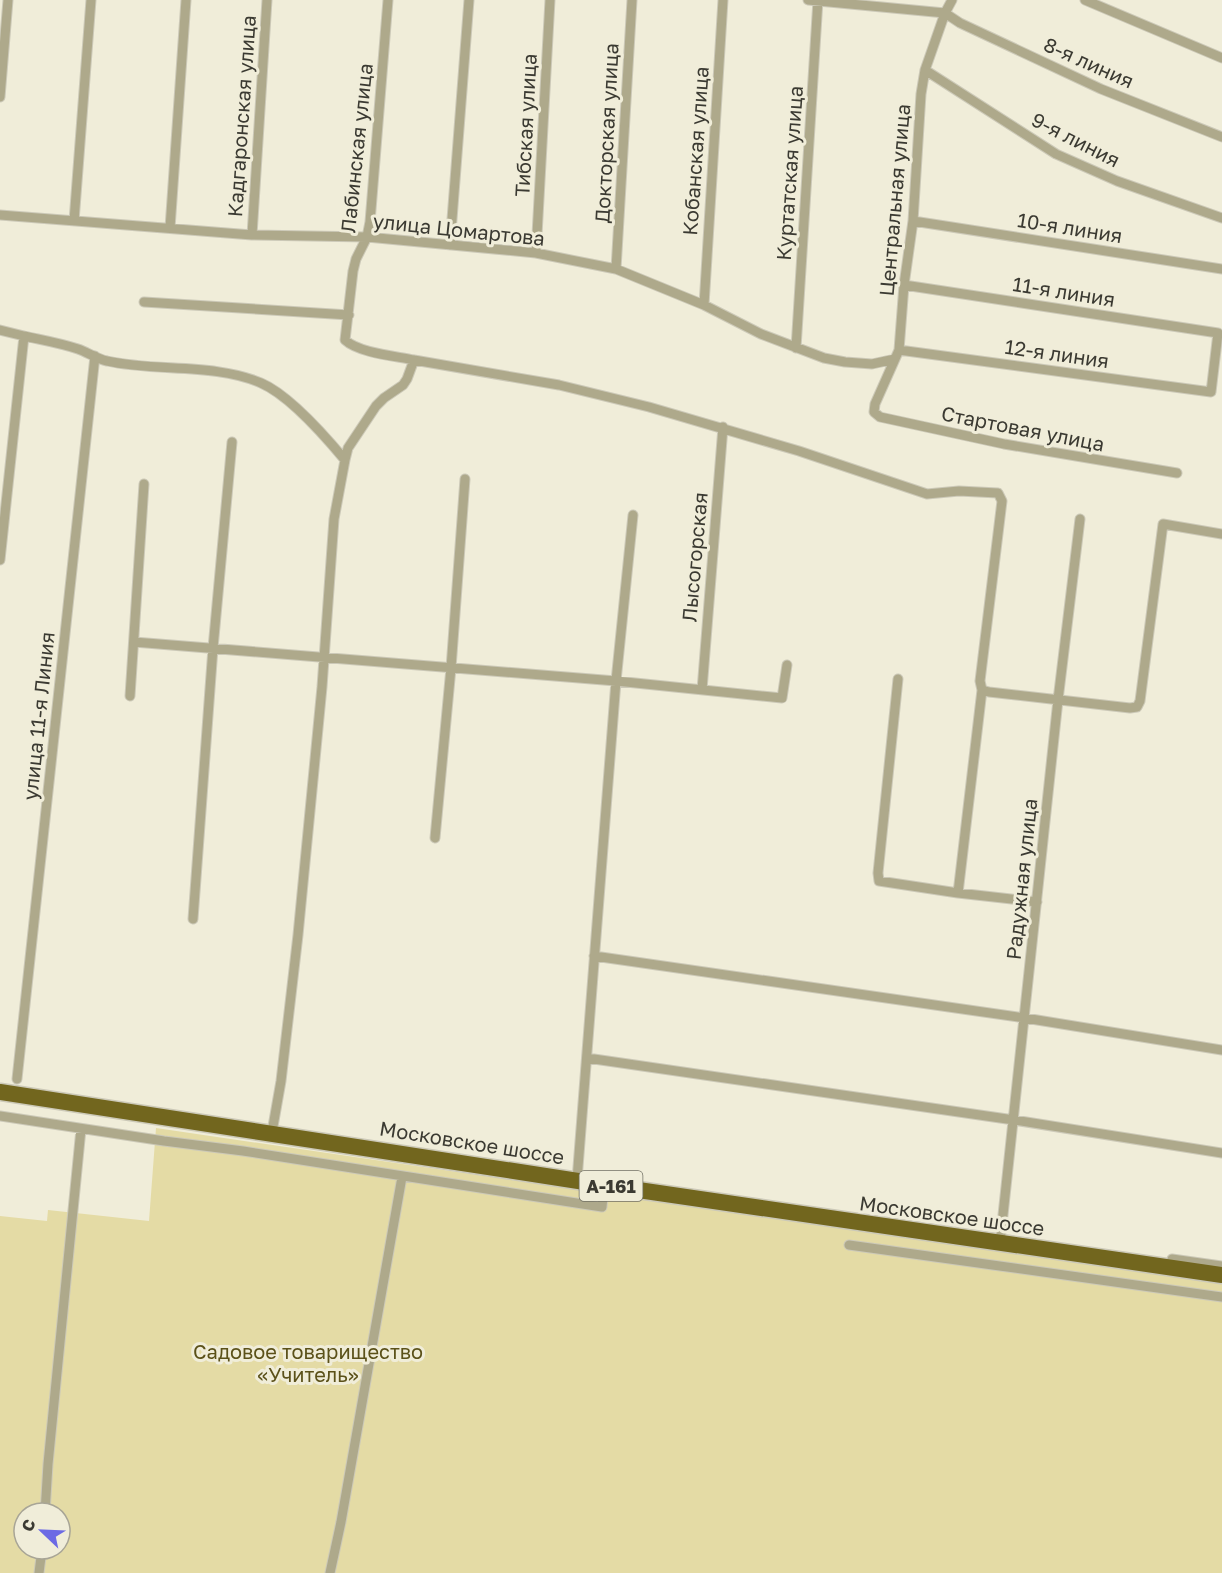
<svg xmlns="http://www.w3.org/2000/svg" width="1222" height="1573" viewBox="0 0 1222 1573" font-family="'Golos Text',sans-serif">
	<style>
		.green { fill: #e4dba5; fill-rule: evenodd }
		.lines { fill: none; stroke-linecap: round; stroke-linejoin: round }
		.minor-casing { stroke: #ccc9b8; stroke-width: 11 }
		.trunk-casing { stroke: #ccc9b8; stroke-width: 19 }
		.minor { stroke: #aea98b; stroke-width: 9 }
		.trunk { stroke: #72661e; stroke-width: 16 }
		.labels { text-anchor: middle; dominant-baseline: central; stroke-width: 6; stroke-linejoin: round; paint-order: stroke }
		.shield { fill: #f0edd9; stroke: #717064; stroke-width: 1.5 }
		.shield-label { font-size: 18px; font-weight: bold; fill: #3b3a32 }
		.street-label { font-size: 20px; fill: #3b3a32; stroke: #f0edd9 }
		.park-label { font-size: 20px; fill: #5b5119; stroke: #f0edd9 }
	</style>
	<rect width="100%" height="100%" fill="#f0edd9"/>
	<!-- green -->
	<path class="green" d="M 156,1128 L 1222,1284 L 1222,1573 L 0,1573 L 0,1216 L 47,1221 L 48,1210 L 149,1221 ZM 24,1513 L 60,1513 L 60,1549 L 24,1549 Z"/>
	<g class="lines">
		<!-- minor casing -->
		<g class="minor-casing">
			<path id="minor" d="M 388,0 L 370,222 L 367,237 L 356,259 L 353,271 L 345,340 C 359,353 395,356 414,360
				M 808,0 L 945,13 L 960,23 L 1101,89 L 1222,137
				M 952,0 L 945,13 L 925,70 L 921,94 L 913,221 L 904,285 L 899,350 L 875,404 L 874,412 L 880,417 L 1004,444 L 1177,473
				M 1085,0 L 1222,58
				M 925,70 L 1056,154 L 1117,181 L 1222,218
				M 0,97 L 8,0
				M 0,215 L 252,235 L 367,237 L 536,253 L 616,269 L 704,305 L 761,334 L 824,358 L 845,362 L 872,364 L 895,359
				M 74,221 L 91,0
				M 913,221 L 1222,269
				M 170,228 L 186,0
				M 252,235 L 267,0
				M 450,245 L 469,0
				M 536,253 L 550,0
				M 616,269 L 632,0
				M 144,302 L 349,315
				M 704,305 L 723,0
				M 0,330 L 24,336 L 0,560
				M 24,336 C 42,340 60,343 78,349 C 87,352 97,359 107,361 C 156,372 215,363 261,383 C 289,395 325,436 345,460
				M 796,348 L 818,0
				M 899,350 L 1211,392 L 1218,333 L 904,285
				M 134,642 L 616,681 L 782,698 L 787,665
				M 898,679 L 878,873 L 879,881 L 958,893 L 1037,902
				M 702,690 L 723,427
				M 130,696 L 144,484
				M 435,838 L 451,668 L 465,479
				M 958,893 L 982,690
				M 193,919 L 213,648 L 232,442
				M 594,956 L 1025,1018 L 1222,1050
				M 587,1058 L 1014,1120 L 1222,1153
				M 17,1079 L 95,356
				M 0,1116 L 164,1141 L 243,1151 L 602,1207 L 604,1185
				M 272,1132 L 281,1081 L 298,935 L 322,687 L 334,519 L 345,460 L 348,448 L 376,406 L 384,398 L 403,385 L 407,379 L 414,360 L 559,385 L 649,407 L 799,451 L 927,494 L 959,491 L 998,493 L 1002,501 L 980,681 L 982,690 L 989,692 L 1130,708 L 1137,707 L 1140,701 L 1163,524 L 1222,534
				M 577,1180 L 616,681 L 633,515
				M 1000,1243 L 1058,700 L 1080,519
				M 849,1245 L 1222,1297
				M 1172,1259 L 1222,1266
				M 45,1513 L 48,1464 L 81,1129
				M 39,1573 L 42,1549
				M 330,1573 L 341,1522 L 402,1177"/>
		</g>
		<!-- trunk casing -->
		<g class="trunk-casing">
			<path id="trunk" d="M 0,1092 L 604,1185 L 1222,1275"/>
		</g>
		<!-- minor -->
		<use href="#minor" class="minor"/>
		<!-- trunk -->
		<use href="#trunk" class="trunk"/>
	</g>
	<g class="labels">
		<!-- shield labels -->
		<rect class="shield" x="579.5" y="1171" width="63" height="30" rx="4.5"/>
		<g class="shield-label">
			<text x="611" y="1186">А-161</text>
		</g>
		<!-- street labels -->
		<g class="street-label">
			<text transform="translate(1089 62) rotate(24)">8-я линия</text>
			<text transform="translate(241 116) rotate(-86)">Кадгаронская улица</text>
			<text transform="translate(525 125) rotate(-87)">Тибская улица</text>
			<text transform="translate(606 133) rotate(-87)">Докторская улица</text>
			<text transform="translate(1076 139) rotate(27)">9-я линия</text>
			<text transform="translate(356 148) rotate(-84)">Лабинская улица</text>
			<text transform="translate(695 151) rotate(-86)">Кобанская улица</text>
			<text transform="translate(789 173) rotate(-86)">Куртатская улица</text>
			<text transform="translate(894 200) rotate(-85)">Центральная улица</text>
			<text transform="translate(1070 227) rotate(9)">10-я линия</text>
			<text transform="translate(459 229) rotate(6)">улица Цомартова</text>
			<text transform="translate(1064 291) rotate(9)">11-я линия</text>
			<text transform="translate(1057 353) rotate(8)">12-я линия</text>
			<text transform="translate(1023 428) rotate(11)">Стартовая улица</text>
			<text transform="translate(694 557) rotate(-85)">Лысогорская</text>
			<text transform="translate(38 716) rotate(-84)">улица 11-я Линия</text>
			<text transform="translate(1021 879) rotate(-84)">Радужная улица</text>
			<text transform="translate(472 1142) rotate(9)">Московское шоссе</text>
			<text transform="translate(952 1215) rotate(8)">Московское шоссе</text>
		</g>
		<!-- park labels -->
		<g class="park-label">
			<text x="308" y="1351">Садовое товарищество<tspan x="308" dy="23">«Учитель»</tspan></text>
		</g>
	</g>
	<!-- north arrow -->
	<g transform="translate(42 1531) rotate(293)"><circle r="28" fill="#f0edd9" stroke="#a8a596" stroke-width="1.5"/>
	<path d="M0-4.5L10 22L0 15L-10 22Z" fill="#6c6ae4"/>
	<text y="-9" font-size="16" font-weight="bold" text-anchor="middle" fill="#3b3a32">С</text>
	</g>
</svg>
